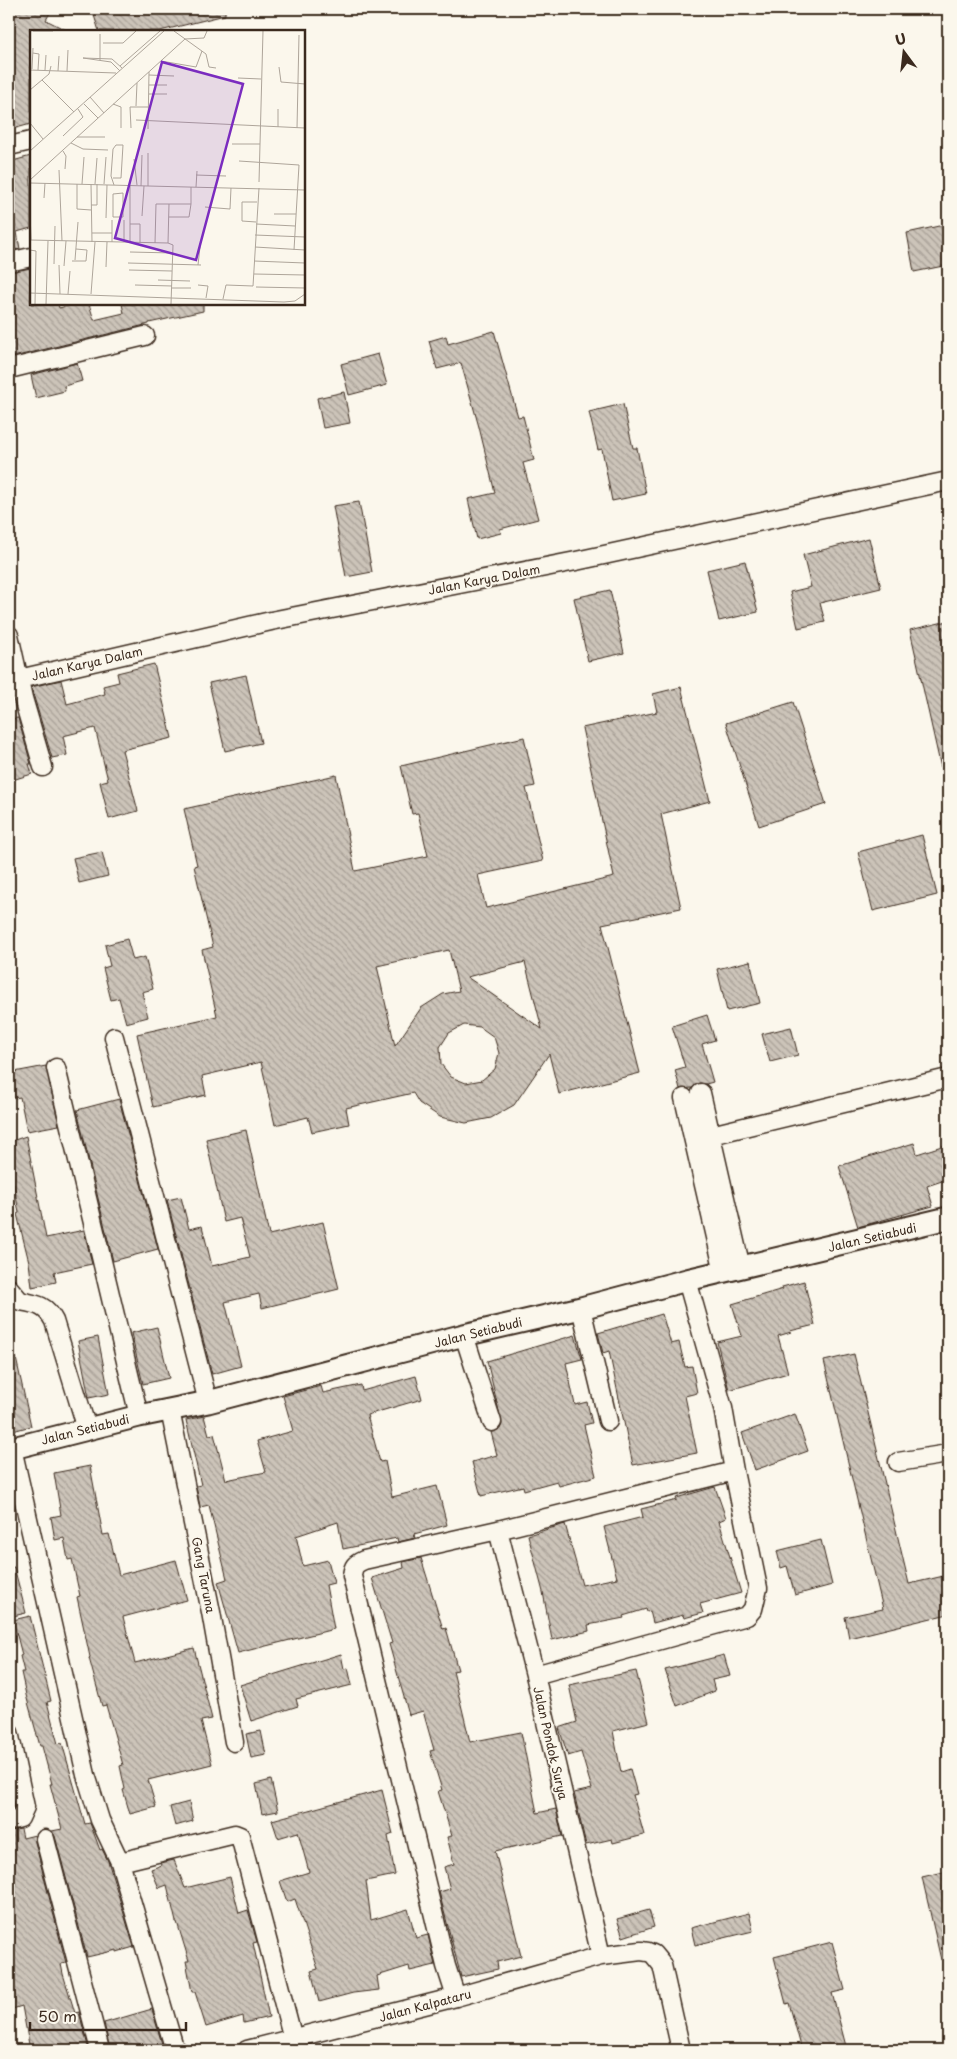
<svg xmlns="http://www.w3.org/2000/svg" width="957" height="2059" viewBox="0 0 957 2059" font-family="'Playpen Sans',sans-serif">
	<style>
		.building { fill: url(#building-back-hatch); stroke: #3b2a1e; fill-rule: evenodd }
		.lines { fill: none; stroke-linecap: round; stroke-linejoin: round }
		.minor-casing { stroke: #3b2a1e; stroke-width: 21 }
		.tertiary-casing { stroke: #3b2a1e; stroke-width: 25 }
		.minor { stroke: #fbf7ec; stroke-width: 18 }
		.tertiary { stroke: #fbf7ec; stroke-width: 21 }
		.labels { text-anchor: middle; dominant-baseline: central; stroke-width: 4; stroke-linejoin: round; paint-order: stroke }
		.street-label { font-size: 12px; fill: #3b2a1e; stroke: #fbf7ec }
		.inset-road { fill: none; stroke: #aea59a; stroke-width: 1 }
		.view { fill: #7b2cbf; fill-opacity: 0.15; stroke: #7b2cbf; stroke-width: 2.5 }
		.inset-edge { fill: none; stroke: #3b2a1e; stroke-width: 2.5 }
	</style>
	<defs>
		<pattern id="building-back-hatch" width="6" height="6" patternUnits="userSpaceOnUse" patternTransform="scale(1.25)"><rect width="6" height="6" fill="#ccc4b9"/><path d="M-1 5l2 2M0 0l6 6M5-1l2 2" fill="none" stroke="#a79f96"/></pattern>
	</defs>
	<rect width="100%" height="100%" fill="#fbf7ec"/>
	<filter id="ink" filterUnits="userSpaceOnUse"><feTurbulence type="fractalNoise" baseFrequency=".02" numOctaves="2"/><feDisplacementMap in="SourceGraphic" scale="10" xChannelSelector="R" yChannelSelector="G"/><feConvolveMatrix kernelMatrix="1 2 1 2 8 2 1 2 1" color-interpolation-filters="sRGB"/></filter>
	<g filter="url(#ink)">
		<!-- building -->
		<path class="building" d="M 9,9 L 52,9 L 46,20 L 68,31 L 31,31 L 31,124 L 9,130 Z
			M 92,9 L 117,9 L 118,14 L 139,9 L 225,9 L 225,15 L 160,31 L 99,31 Z
			M 31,156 L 31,228 L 17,232 L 20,249 L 9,251 L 9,162 Z
			M 948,224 L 948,265 L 914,272 L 907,233 Z
			M 31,268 L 31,304 L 58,304 L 59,308 L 75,304 L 89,304 L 94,320 L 124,313 L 122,304 L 203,304 L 203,311 L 149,323 L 149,324 L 9,358 L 9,272 Z
			M 494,331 L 518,417 L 523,416 L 534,460 L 523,463 L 538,519 L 500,529 L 501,533 L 477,539 L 468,499 L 495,493 L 479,427 L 461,363 L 437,369 L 429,341 L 446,336 L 448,344 Z
			M 378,354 L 387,385 L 349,395 L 341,364 Z
			M 77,363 L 82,381 L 64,386 L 65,391 L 36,398 L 31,375 Z
			M 344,392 L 350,423 L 323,428 L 317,398 Z
			M 623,404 L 633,448 L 637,448 L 646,494 L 612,501 L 602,449 L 598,450 L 589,412 Z
			M 359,502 L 372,572 L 346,577 L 333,506 Z
			M 869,538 L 881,588 L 820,603 L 825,622 L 798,628 L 790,592 L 811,587 L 803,555 Z
			M 745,561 L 758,612 L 719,621 L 707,570 Z
			M 610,590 L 624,653 L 588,661 L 574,598 Z
			M 948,621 L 948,767 L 941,768 L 910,630 Z
			M 154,664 L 172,738 L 122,750 L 138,811 L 109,819 L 100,782 L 108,780 L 95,728 L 63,736 L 67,755 L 52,758 L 31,687 L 61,680 L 67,704 L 105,694 L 103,686 L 119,682 L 117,673 Z
			M 246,675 L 261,743 L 225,751 L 209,683 Z
			M 681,687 L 710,801 L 661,814 L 681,908 L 602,924 L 640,1073 L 559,1094 L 549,1054 L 514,1105 L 491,1118 L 466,1123 L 440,1117 L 419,1103 L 413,1093 L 346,1108 L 349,1124 L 312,1132 L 308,1117 L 275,1125 L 261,1062 L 202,1076 L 206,1095 L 153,1107 L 137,1034 L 217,1016 L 202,950 L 213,947 L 194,866 L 197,865 L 184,809 L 336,775 L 355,871 L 428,856 L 418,813 L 412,814 L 401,766 L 524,737 L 535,786 L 526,788 L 543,861 L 478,875 L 486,908 L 614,877 L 582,728 L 657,712 L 653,694 ZM 449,950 L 459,991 L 443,994 L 421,1008 L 395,1046 L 377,966 ZM 525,962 L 542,1029 L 467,977 ZM 464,1025 L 480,1027 L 494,1037 L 499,1053 L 495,1069 L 482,1080 L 466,1083 L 451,1077 L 441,1064 L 440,1047 L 449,1033 Z
			M 793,702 L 826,804 L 759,826 L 726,723 Z
			M 18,718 L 31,764 L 29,764 L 32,774 L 9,781 L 9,719 Z
			M 922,835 L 937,895 L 873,911 L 858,852 Z
			M 102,852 L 108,876 L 79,883 L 73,858 Z
			M 127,939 L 133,960 L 145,957 L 153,989 L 142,992 L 148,1017 L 126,1023 L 119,998 L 111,1000 L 103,968 L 110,966 L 105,945 Z
			M 750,961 L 760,1003 L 727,1011 L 717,969 Z
			M 707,1015 L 715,1040 L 702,1044 L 713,1082 L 706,1084 L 699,1083 L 692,1088 L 680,1089 L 675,1070 L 685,1067 L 672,1026 Z
			M 791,1027 L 798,1055 L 770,1062 L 762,1034 Z
			M 46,1066 L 59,1125 L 27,1131 L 20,1097 L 9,1099 L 9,1073 Z
			M 119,1099 L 158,1249 L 113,1261 L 77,1110 Z
			M 246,1130 L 269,1235 L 323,1222 L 339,1289 L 262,1308 L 259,1294 L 225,1302 L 241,1366 L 212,1374 L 167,1200 L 181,1197 L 189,1229 L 202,1226 L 212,1266 L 250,1257 L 240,1218 L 224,1222 L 206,1139 Z
			M 26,1136 L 46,1238 L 84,1230 L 92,1264 L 54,1272 L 56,1282 L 32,1287 L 29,1262 L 17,1214 L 19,1213 L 9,1157 L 9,1142 Z
			M 914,1143 L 917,1154 L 948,1144 L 948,1179 L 927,1186 L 933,1206 L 858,1227 L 839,1166 Z
			M 804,1281 L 815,1325 L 790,1331 L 791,1332 L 778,1336 L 788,1373 L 729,1390 L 717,1342 L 742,1336 L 732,1304 L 783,1289 L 782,1287 Z
			M 662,1314 L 671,1344 L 679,1342 L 685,1367 L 692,1366 L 697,1393 L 685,1396 L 697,1453 L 633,1465 L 609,1351 L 603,1353 L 598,1333 Z
			M 157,1327 L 169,1378 L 143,1384 L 131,1333 Z
			M 575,1335 L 582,1359 L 566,1363 L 575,1405 L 587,1402 L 592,1423 L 584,1425 L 596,1476 L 559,1486 L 557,1481 L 524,1490 L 523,1486 L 481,1496 L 472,1462 L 497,1455 L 491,1432 L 500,1429 L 502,1424 L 487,1361 Z
			M 98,1337 L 109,1394 L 89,1398 L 78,1341 Z
			M 854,1354 L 909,1584 L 948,1575 L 948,1614 L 849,1638 L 845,1617 L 883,1609 L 824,1361 Z
			M 9,1358 L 16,1358 L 31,1426 L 9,1432 Z
			M 416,1376 L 422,1399 L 367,1415 L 380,1462 L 385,1461 L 392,1497 L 437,1486 L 447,1525 L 414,1534 L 415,1538 L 398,1542 L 397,1538 L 343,1549 L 338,1522 L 296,1536 L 303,1566 L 328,1560 L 334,1583 L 326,1585 L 334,1629 L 238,1653 L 218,1582 L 227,1579 L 209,1505 L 200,1507 L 196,1486 L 201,1485 L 186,1420 L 204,1416 L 209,1435 L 214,1434 L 226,1480 L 266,1472 L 257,1441 L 293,1431 L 283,1396 L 321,1386 L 323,1393 L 361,1385 L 362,1391 Z
			M 795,1414 L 808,1451 L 755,1470 L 742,1433 Z
			M 90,1466 L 103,1535 L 109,1534 L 119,1575 L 176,1560 L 187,1600 L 123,1617 L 135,1663 L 194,1648 L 212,1719 L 201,1721 L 212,1764 L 148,1780 L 156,1807 L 130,1814 L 123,1790 L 125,1789 L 120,1766 L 123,1765 L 106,1705 L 102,1706 L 89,1658 L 90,1657 L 77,1597 L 80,1596 L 72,1559 L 68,1560 L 64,1538 L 55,1540 L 51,1517 L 61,1515 L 54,1473 Z
			M 715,1487 L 726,1518 L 719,1521 L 741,1593 L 700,1604 L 703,1613 L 684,1618 L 683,1615 L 653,1623 L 650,1611 L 647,1612 L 646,1609 L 623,1616 L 624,1618 L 588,1625 L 589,1631 L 552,1640 L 543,1592 L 528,1535 L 565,1524 L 582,1585 L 617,1578 L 604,1527 L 643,1517 L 641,1509 L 677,1500 L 676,1498 Z
			M 821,1540 L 832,1585 L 795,1595 L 787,1566 L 781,1568 L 777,1551 Z
			M 421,1558 L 443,1629 L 446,1628 L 458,1670 L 453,1671 L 470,1742 L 521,1732 L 537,1813 L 556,1809 L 562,1836 L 495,1851 L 521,1956 L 497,1962 L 498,1969 L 461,1977 L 439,1892 L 450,1889 L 444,1867 L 454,1864 L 447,1837 L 452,1836 L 438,1791 L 442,1790 L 430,1751 L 434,1750 L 423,1711 L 409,1715 L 389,1644 L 392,1643 L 372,1578 L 404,1568 L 403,1562 Z
			M 14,1567 L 26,1613 L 9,1617 L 9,1568 Z
			M 30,1616 L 51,1701 L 47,1702 L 58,1744 L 62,1743 L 85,1824 L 90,1823 L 100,1850 L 102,1849 L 108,1861 L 134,1947 L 117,1952 L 117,1950 L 87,1957 L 55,1836 L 52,1831 L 62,1829 L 50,1784 L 52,1784 L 42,1746 L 40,1746 L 26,1695 L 21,1672 L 24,1672 L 20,1656 L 22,1655 L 13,1620 Z
			M 341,1654 L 344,1669 L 348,1668 L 352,1685 L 296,1699 L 298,1706 L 251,1721 L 240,1685 Z
			M 724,1655 L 730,1676 L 712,1680 L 715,1691 L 677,1706 L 665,1670 Z
			M 636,1671 L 649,1722 L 613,1731 L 621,1772 L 630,1769 L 637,1794 L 633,1795 L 644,1835 L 613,1843 L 612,1839 L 586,1845 L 574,1793 L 592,1789 L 581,1752 L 568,1756 L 559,1728 L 577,1722 L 569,1685 Z
			M 261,1731 L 266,1755 L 251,1758 L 246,1734 Z
			M 271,1780 L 278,1811 L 262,1814 L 256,1784 Z
			M 382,1790 L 393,1834 L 388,1836 L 395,1875 L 366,1881 L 371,1920 L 408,1909 L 416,1938 L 428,1935 L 435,1965 L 410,1971 L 409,1966 L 377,1976 L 379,1990 L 353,1993 L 319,2002 L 311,1971 L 318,1969 L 295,1899 L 287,1902 L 280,1881 L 309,1872 L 298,1832 L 278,1838 L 272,1820 Z
			M 189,1802 L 193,1821 L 175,1826 L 170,1807 Z
			M 21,1829 L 23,1838 L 35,1835 L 35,1842 L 66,1963 L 61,1964 L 63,1974 L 75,2013 L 79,2012 L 89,2050 L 30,2050 L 22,2006 L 9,2010 L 9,1831 Z
			M 174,1860 L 185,1888 L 230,1877 L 239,1913 L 248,1910 L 257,1942 L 253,1943 L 269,2017 L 244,2023 L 243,2016 L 206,2027 L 195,1992 L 192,1992 L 186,1961 L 189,1961 L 177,1922 L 176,1922 L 167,1885 L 159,1888 L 151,1869 L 162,1865 L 161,1863 Z
			M 948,1871 L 948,1959 L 941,1960 L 922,1877 Z
			M 649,1910 L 654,1927 L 623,1937 L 617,1919 Z
			M 749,1913 L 753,1931 L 695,1945 L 691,1928 Z
			M 832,1942 L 845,1990 L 832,1993 L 847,2050 L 818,2050 L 818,2046 L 802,2050 L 789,2003 L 786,2004 L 774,1957 Z
			M 152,2009 L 162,2044 L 139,2050 L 110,2050 L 104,2023 Z"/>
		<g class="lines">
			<!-- minor casing -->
			<g class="minor-casing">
				<path id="minor" d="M 9,146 L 31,141
					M 9,262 L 31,257
					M 9,369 L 145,336
					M 9,635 L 23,698 L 43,767
					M 9,676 L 19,679 L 271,621 L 576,561 L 948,481
					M 114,1037 L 208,1402
					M 56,1068 L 139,1416
					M 701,1093 L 741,1268
					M 684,1098 L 724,1272
					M 711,1135 L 948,1078
					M 9,1288 L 20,1301 C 36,1304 46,1305 54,1321 L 87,1429
					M 581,1308 L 608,1421
					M 464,1335 L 492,1422
					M 170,1410 L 211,1612 L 234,1742
					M 12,1448 L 86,1775 L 100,1820 L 120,1862 L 174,2047
					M 898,1462 L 948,1454
					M 498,1530 L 535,1675 L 601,1956
					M 535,1675 L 747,1616 L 753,1609 L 758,1588 L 734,1471
					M 9,1732 L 25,1807 L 20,1818 L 9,1821
					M 45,1839 L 100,2050
					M 120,1862 L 235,1834 L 240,1836 L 293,2039
					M 456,1997 L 446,1966 L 352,1576 C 353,1566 355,1564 364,1560 L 498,1530 L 734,1471 L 723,1408 L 687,1280
					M 247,2050 L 456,1997 L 601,1956 L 641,1951 L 648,1952 L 653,1954 L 662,1965 L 681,2050"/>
			</g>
			<!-- tertiary casing -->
			<g class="tertiary-casing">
				<path id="tertiary" d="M 9,1449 L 139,1416 L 208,1402 L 464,1335 L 581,1308 L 687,1280 L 948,1218"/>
			</g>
			<!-- minor -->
			<use href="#minor" class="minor"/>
			<!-- tertiary -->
			<use href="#tertiary" class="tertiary"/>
		</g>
	</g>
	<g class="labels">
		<!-- street labels -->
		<g class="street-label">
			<text transform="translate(484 579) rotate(-11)">Jalan Karya Dalam</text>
			<text transform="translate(87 663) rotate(-13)">Jalan Karya Dalam</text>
			<text transform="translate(872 1237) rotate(-13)">Jalan Setiabudi</text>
			<text transform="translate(478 1332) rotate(-14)">Jalan Setiabudi</text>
			<text transform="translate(85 1429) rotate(-14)">Jalan Setiabudi</text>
			<text transform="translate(204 1575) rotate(79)">Gang Taruna</text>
			<text transform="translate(551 1743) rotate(77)">Jalan Pondok Surya</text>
			<text transform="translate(425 2005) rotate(-15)">Jalan Kalpataru</text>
		</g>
	</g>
	<!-- overview -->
	<g transform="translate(30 30)">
		<rect width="275" height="275" fill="#fbf7ec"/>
		<path class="inset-road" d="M 3,1 L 23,1M 144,1 L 176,24 L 179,37 L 186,38M 70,4 L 70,30M 155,9 L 174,8 L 177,1M 73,13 L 93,13 L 106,1M 3,23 L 9,24 L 8,40M 131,31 L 166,37 L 172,21M 90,36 L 130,1M 249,37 L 251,52 L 275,54M 2,39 L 3,18M 0,40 L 86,43M 15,40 L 16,25M 28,41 L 29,26M 37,41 L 38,20M 90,41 L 81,32 L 53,28 L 82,29 L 92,38M 119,45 L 144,46M 208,48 L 231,49M 12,50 L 44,82M 119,55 L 137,55M 0,60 L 19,44 L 21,36M 119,64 L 137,64M 60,67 L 74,83M 54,74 L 68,88M 83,74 L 91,77 L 91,98M 106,76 L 107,53M 106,90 L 275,98M 0,93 L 13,109M 248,97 L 248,79M 101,98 L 100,77 L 118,77M 267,98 L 269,5M 118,99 L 119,42M 33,106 L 53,87 L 48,79M 47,107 L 75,107M 41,113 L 53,119 L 78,120M 202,114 L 230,114M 0,121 L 134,1M 33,121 L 36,126 L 35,139M 104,129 L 107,155M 209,131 L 269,135 L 264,220M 29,140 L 32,211M 166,145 L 196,146M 83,148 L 91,148 L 93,115 L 86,115 L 83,119 L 81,146 L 84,155M 0,150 L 155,9M 229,152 L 233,1M 0,153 L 275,160M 47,154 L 47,179 L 61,180M 52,154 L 54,127M 61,154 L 62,212M 65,154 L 67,128M 74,154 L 76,127M 100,156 L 100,211M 111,156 L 112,125M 118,156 L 118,123M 166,157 L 167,141M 93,163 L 93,187 L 83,187 L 83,164 ZM 14,168 L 15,153M 61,175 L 67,175 L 67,154M 175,177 L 200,179 L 201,158M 0,181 L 1,210M 244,184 L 266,184M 112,186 L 114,156M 139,187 L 159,187 L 161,174M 76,188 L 77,155M 226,192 L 212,191 L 212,172 L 227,172M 100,194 L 110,194 L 110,213M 226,194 L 265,196M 62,203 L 82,203M 225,205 L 275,207M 0,210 L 138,213M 82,212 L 82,190M 94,212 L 94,190M 125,213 L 126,174 L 161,174 L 161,157M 138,213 L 143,215 L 141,274M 138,213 L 139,174M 225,217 L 275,220M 0,220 L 6,221 L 5,274M 100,222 L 143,223M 45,230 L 48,192M 42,231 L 56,231 L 57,220 L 46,219M 224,231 L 275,233M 98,233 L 171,235M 24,234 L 25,196M 29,235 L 30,264M 168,235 L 170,217M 34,236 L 36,211M 76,237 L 77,212M 99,240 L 142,241M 224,244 L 275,245M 128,250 L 160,251M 105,255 L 142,256M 168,255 L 178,256 L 176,268M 226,257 L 275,258M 142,258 L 161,258M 0,263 L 254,272 L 265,271 L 275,264M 38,264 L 40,241M 61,264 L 65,212M 193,269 L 196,255 L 223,256 L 229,158M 16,274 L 18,211"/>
		<path class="view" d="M 132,32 L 213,54 L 166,230 L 85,208 Z"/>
		<rect width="275" height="275" class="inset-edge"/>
	</g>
	<!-- margin -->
	<rect width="957" height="2059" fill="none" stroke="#fbf7ec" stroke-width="30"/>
	<rect x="15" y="15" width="927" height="2029" fill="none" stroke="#3b2a1e" stroke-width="2" filter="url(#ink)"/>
	<!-- north arrow -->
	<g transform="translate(904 52) rotate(345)" stroke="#fbf7ec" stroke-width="4" paint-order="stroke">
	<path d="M0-4L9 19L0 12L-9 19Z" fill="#3b2a1e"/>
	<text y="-8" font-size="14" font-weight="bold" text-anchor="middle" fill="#3b2a1e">U</text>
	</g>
	<!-- scale -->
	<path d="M30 2022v8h156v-8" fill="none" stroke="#3b2a1e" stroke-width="2.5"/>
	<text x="38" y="2022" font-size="15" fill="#3b2a1e" stroke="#fbf7ec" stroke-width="4" paint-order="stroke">50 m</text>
</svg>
